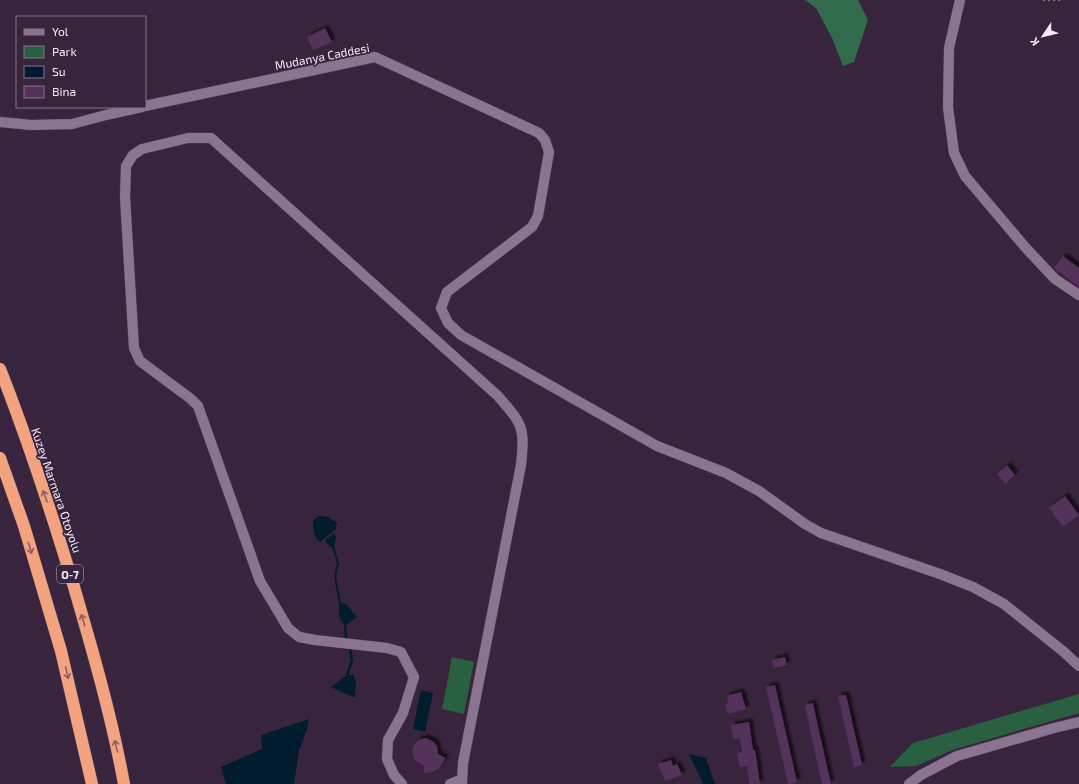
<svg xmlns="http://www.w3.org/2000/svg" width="1079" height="784" viewBox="0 0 1079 784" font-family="'Exo 2',sans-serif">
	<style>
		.green { fill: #296041 }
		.forest { fill: #306c4b }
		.water { fill: #011c2f }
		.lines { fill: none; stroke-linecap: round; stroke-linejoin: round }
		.stream { stroke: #011c2f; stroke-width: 2.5 }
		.building { fill: #55315b; filter: url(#shadow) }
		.minor-casing { stroke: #534256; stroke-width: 11 }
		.highway-casing { stroke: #534256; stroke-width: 13 }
		.path { stroke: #9e8ea1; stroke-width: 1.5; stroke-dasharray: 2 3; stroke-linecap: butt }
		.minor { stroke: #8b748f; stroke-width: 10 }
		.highway { stroke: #f4a380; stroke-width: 12 }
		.oneway { stroke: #8d5d5b }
		.labels { text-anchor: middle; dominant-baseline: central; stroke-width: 3.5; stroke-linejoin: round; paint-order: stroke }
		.shield { fill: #38243c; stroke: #beafc0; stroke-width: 1 }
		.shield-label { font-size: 11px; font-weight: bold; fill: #f7eaf9 }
		.street-label { font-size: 12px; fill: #f7eaf9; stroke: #38243c }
	</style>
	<defs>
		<filter id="shadow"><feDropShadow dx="3.5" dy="-3.5" stdDeviation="1" flood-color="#0009"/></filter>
	</defs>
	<rect width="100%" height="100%" fill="#38243c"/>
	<!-- green -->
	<path class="green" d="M 452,657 L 474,662 L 464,714 L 442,709 Z
		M 1079,694 L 1079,713 L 955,749 L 916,766 L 890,767 L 913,743 Z"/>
	<!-- forest -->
	<path class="forest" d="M 805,0 L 858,0 L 868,20 L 854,62 L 843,66 L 832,38 L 816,8 Z"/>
	<!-- water -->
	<path class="water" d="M 319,516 L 328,517 L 337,523 L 336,529 L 320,542 C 313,537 313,528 313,520 Z
		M 334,533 L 336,537 L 334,546 L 339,564 L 336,577 L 341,603 L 346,604 L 357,617 L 345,626 L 340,619 L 339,614 L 339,605 L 334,576 L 337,563 L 332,547 L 330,547 L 325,540 Z
		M 353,674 L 356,683 L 355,698 L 331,687 L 344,677 Z
		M 421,690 L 433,693 L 425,732 L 413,729 Z
		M 309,719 L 307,729 L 299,751 L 294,784 L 226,784 L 221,767 L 262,749 L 261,735 Z
		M 689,754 L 706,758 L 715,784 L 703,784 Z"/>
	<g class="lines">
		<!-- stream -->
		<path class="stream" d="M 345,626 L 346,637
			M 347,676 L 352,660 L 350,649"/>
	</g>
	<!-- building -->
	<path class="building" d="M 325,28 L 332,42 L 313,50 L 307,37 Z
		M 1063,256 L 1079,268 L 1079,287 L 1054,268 Z
		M 1007,465 L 1015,475 L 1005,484 L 997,474 Z
		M 1065,496 L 1079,515 L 1063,527 L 1049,508 Z
		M 785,657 L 787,665 L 774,668 L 772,660 Z
		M 775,685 L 797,782 L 789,784 L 788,784 L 766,687 Z
		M 741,692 L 746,709 L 728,714 L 725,704 L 728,703 L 727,696 Z
		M 846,695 L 862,765 L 854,767 L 838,696 Z
		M 813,703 L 819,731 L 831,784 L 822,784 L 810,730 L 805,705 Z
		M 749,722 L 753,750 L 755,750 L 760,784 L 749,784 L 747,766 L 740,767 L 737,753 L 742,752 L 740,738 L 733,739 L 731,725 Z
		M 426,738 L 434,742 L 437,746 L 438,754 L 445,758 L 443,763 L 438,769 L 432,772 L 424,773 L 424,766 L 414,759 L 412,751 L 413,747 L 418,740 Z
		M 671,760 L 673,766 L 677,764 L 682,775 L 665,781 L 658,764 Z"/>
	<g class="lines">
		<!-- minor casing -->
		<g class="minor-casing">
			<path id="minor" d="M 960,0 L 949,48 L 948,107 L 954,153 L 965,176 L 1025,247 L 1055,279 L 1079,295
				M 145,106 L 375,57 L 539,133 L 545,140 L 549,152 L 538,216 L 532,227 L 447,292 L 441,308 L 448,323 L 461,335 L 657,446 L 726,473 L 759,491 L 805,524 L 821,533 L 940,574 L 973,587 L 1004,604 L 1064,652 L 1079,666
				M 0,122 L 31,125 L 72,124 L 106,115 L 142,107
				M 402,784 L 394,775 L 387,759 L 388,740 L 403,713 L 414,677 L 401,652 L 387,648 L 315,640 L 299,637 L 288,628 L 260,581 L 198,406 L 191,399 L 140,361 L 134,348 L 125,197 L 126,166 L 133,155 L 142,149 L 188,138 L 211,138 L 498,396 C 523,425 525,427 521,465 L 463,763 L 462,784
				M 450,784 L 462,779
				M 909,784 L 921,775 L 957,756 L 1054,728 L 1079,722"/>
		</g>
		<!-- highway casing -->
		<g class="highway-casing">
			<path id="highway" d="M 0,369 C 28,440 52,514 74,587 C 93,652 112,718 124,784
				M 0,458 L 24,526 L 61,651 L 92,784"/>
		</g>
		<!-- path -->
		<path class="path" d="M 1043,0 L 1061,0"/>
		<!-- minor -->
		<use href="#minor" class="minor"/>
		<!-- highway -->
		<use href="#highway" class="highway"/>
	</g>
	<!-- one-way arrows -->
	<defs><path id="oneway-shaft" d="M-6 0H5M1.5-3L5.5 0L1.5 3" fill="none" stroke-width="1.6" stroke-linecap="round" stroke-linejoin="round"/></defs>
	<g class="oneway">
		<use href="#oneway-shaft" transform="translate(45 496) rotate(-110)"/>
		<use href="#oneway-shaft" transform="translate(30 548) rotate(73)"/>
		<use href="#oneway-shaft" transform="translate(83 620) rotate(-107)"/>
		<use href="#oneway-shaft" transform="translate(67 673) rotate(77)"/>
		<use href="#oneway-shaft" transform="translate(116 746) rotate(-104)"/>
	</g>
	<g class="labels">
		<!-- shield labels -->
		<rect class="shield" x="57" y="565" width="26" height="18" rx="3"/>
		<g class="shield-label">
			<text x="70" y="574">O-7</text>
		</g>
		<!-- street labels -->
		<g class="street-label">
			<text transform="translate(322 56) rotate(-11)">Mudanya Caddesi</text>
			<text transform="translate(57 490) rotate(71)">Kuzey Marmara Otoyolu</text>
		</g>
	</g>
	<!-- legend -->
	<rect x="16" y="16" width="130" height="92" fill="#38243c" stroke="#847388"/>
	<rect x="24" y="29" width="20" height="6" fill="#8b748f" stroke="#847388"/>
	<text x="52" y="36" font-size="12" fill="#f7eaf9">Yol</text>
	<rect x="24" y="46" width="20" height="12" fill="#296041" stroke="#847388"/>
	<text x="52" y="56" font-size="12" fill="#f7eaf9">Park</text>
	<rect x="24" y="66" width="20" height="12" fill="#011c2f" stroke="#847388"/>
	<text x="52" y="76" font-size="12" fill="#f7eaf9">Su</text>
	<rect x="24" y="86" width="20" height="12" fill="#55315b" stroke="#847388"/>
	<text x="52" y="96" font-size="12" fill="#f7eaf9">Bina</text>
	<!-- north arrow -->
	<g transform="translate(1043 36) rotate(235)" stroke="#38243c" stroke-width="3" paint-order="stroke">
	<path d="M0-3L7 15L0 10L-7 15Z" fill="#f7eaf9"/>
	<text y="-6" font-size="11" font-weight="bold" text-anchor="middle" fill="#f7eaf9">K</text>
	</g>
</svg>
